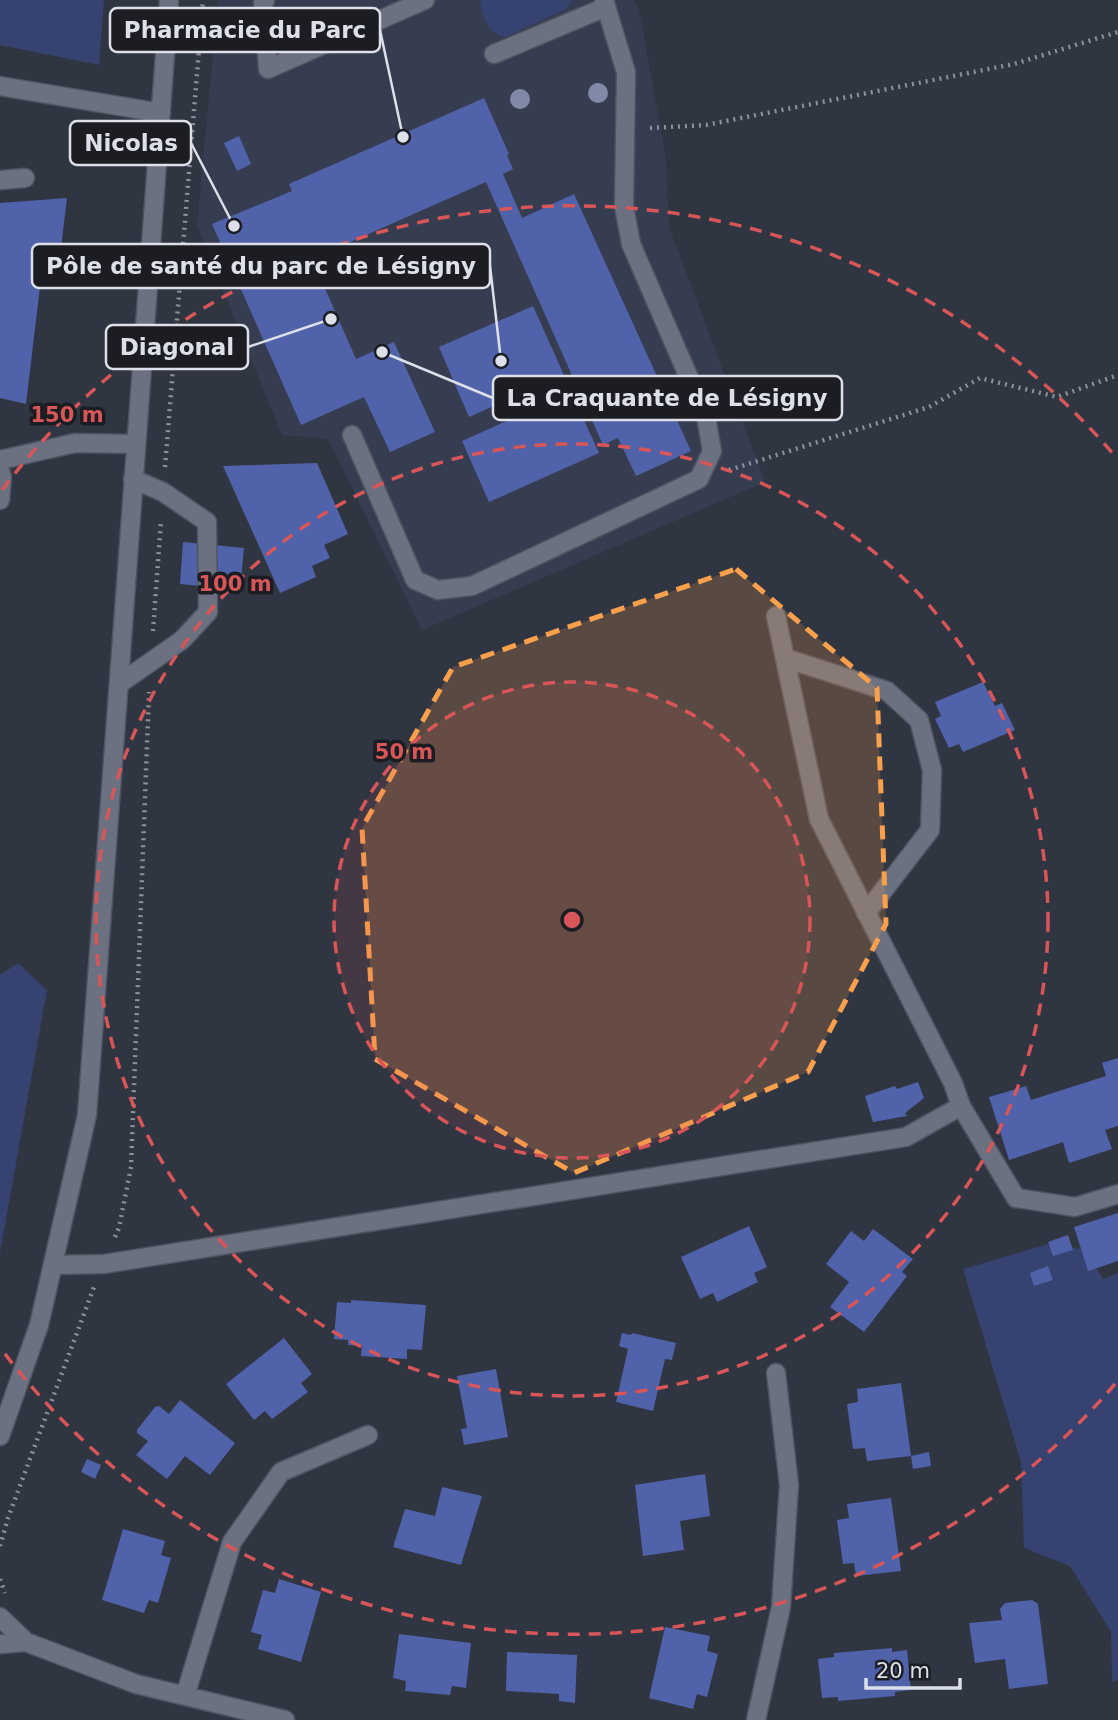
<svg xmlns="http://www.w3.org/2000/svg" width="1118" height="1720" viewBox="0 0 1118 1720" font-family="'DejaVu Sans',sans-serif">
	<style>
		.built { fill: #373d50 }
		.green { fill: #36426f }
		.building { fill: #5062aa }
		.lines { fill: none; stroke-linecap: round; stroke-linejoin: round }
		.minor-casing { stroke: #4f535f; stroke-width: 21 }
		.path { stroke: #8d919c; stroke-width: 4.5; stroke-dasharray: 2 5; stroke-linecap: butt }
		.minor { stroke: #6c7181; stroke-width: 18 }
		.tree { fill: #8089a6 }
		.marked { fill: #f9a04c; fill-opacity: 0.2; stroke: #f9a04c; stroke-width: 5; stroke-dasharray: 14 9; stroke-linejoin: round }
		.ring { fill: none; stroke: #d85658; stroke-width: 3.5; stroke-dasharray: 12 9 }
		.centre { fill: #d85658; stroke: #1b1d23; stroke-width: 3.5 }
		.ring-label { font-size: 21px; text-anchor: middle; font-weight: bold; fill: #d85658; stroke: #1b1d23; stroke-width: 7; stroke-linejoin: round; paint-order: stroke }
		.leader { fill: none; stroke: #dde0e9; stroke-width: 2.5 }
		.callout-dot { fill: #dde0e9; stroke: #1b1d23; stroke-width: 2.5 }
		.callout { fill: #1b1d23; stroke: #dde0e9; stroke-width: 2.5 }
		.callout-label { font-size: 23px; text-anchor: middle; font-weight: bold; fill: #dde0e9 }
	</style>
	<rect width="100%" height="100%" fill="#303542"/>
	<!-- built -->
	<path class="built" d="M 218,0 L 633,0 L 639,9 L 666,159 L 669,227 L 765,482 L 422,630 L 328,439 L 282,435 L 197,226 Z"/>
	<!-- green -->
	<path class="green" d="M 0,0 L 104,0 L 99,65 L 0,45 Z
		M 480,0 L 573,0 L 565,10 L 505,37 C 489,34 481,15 480,0 Z
		M 18,963 L 47,990 L 0,1253 L 0,975 Z
		M 1049,1244 L 1086,1250 L 1103,1279 L 1118,1273 L 1118,1680 L 1112,1682 L 1111,1632 L 1070,1566 L 1024,1548 L 1021,1462 L 963,1269 Z"/>
	<!-- building -->
	<path class="building" d="M 484,98 L 509,154 L 507,155 L 513,169 L 503,174 L 522,218 L 574,194 L 691,451 L 636,476 L 618,438 L 603,445 L 486,182 L 312,259 L 356,359 L 394,342 L 435,432 L 390,452 L 364,397 L 301,425 L 212,224 L 292,191 L 289,184 Z
		M 239,136 L 251,164 L 237,171 L 224,143 Z
		M 67,198 L 58,272 L 42,270 L 26,404 L 0,398 L 0,203 Z
		M 533,306 L 564,375 L 469,417 L 439,347 Z
		M 571,392 L 599,453 L 489,502 L 462,441 Z
		M 317,463 L 348,534 L 324,545 L 330,558 L 312,566 L 316,577 L 280,593 L 223,466 Z
		M 183,542 L 244,548 L 240,590 L 180,584 Z
		M 983,682 L 995,706 L 1002,703 L 1015,730 L 963,752 L 959,744 L 949,748 L 935,719 L 941,716 L 935,702 Z
		M 1118,1058 L 1118,1126 L 1105,1130 L 1112,1149 L 1069,1163 L 1063,1142 L 1009,1160 L 989,1097 L 1026,1086 L 1031,1100 L 1106,1076 L 1102,1063 Z
		M 918,1082 L 924,1098 L 905,1113 L 907,1116 L 873,1122 L 865,1096 L 895,1086 L 897,1089 Z
		M 1118,1213 L 1118,1261 L 1088,1271 L 1074,1227 Z
		M 749,1226 L 767,1267 L 754,1273 L 758,1282 L 717,1302 L 713,1293 L 700,1299 L 681,1257 Z
		M 873,1229 L 913,1259 L 902,1272 L 907,1276 L 864,1332 L 830,1307 L 849,1282 L 826,1264 L 851,1231 L 864,1241 Z
		M 1068,1235 L 1073,1250 L 1053,1256 L 1048,1242 Z
		M 1048,1266 L 1053,1280 L 1034,1286 L 1030,1273 Z
		M 351,1300 L 426,1305 L 422,1350 L 407,1349 L 407,1359 L 361,1356 L 362,1346 L 348,1345 L 348,1340 L 334,1339 L 337,1302 L 351,1303 Z
		M 622,1333 L 631,1335 L 632,1333 L 676,1343 L 672,1360 L 665,1359 L 653,1411 L 616,1402 L 628,1349 L 619,1346 Z
		M 284,1338 L 312,1374 L 301,1383 L 308,1392 L 272,1419 L 265,1411 L 254,1420 L 226,1384 Z
		M 496,1369 L 508,1437 L 464,1445 L 461,1429 L 467,1428 L 457,1376 Z
		M 901,1383 L 911,1456 L 867,1461 L 865,1448 L 853,1449 L 847,1404 L 858,1402 L 857,1389 Z
		M 180,1400 L 235,1443 L 210,1475 L 185,1456 L 167,1479 L 136,1455 L 148,1441 L 137,1433 L 137,1430 L 155,1407 L 159,1406 L 169,1414 Z
		M 929,1452 L 931,1466 L 913,1469 L 911,1456 Z
		M 87,1459 L 101,1465 L 95,1479 L 81,1472 Z
		M 705,1474 L 710,1516 L 680,1521 L 684,1550 L 643,1556 L 635,1485 Z
		M 442,1487 L 482,1496 L 461,1565 L 393,1547 L 405,1509 L 435,1516 Z
		M 891,1498 L 901,1571 L 856,1576 L 854,1563 L 843,1564 L 837,1520 L 849,1518 L 847,1504 Z
		M 123,1529 L 165,1541 L 161,1555 L 171,1558 L 158,1603 L 149,1600 L 144,1613 L 102,1600 Z
		M 279,1579 L 321,1592 L 301,1662 L 258,1649 L 262,1635 L 251,1632 L 263,1590 L 275,1593 Z
		M 1032,1600 L 1038,1604 L 1048,1684 L 1009,1689 L 1005,1659 L 975,1663 L 969,1623 L 1002,1620 L 1000,1609 L 1005,1603 Z
		M 665,1627 L 710,1636 L 707,1651 L 718,1654 L 707,1697 L 697,1694 L 693,1709 L 649,1698 Z
		M 399,1634 L 471,1643 L 466,1688 L 452,1686 L 450,1695 L 405,1691 L 406,1681 L 393,1678 Z
		M 892,1648 L 892,1652 L 907,1650 L 911,1690 L 895,1692 L 895,1696 L 838,1701 L 838,1697 L 822,1698 L 818,1659 L 834,1657 L 834,1653 Z
		M 507,1652 L 577,1655 L 575,1703 L 559,1701 L 559,1694 L 506,1691 Z"/>
	<g class="lines">
		<!-- minor casing -->
		<g class="minor-casing">
			<path id="minor" d="M 265,0 L 263,3 L 268,69 L 425,0
				M 494,54 L 606,7
				M 0,86 L 161,113
				M 0,180 L 25,178
				M 352,435 L 415,580 L 438,590 L 472,586 L 699,479 L 712,451 L 706,417 L 631,244 L 624,206 L 626,72 L 604,0
				M 0,460 L 75,443 L 136,444
				M 0,471 L 2,477 L 0,500
				M 785,658 L 887,691 L 919,720 L 932,770 L 930,830 L 866,913
				M 119,684 L 182,640 L 208,612 L 207,522 L 163,492 L 133,479
				M 961,1106 L 1016,1198 L 1075,1207 L 1118,1194
				M 53,1265 L 104,1264 L 906,1137 L 961,1106 L 953,1083 L 819,819 L 776,616
				M 0,1436 L 39,1325 L 87,1115 L 169,0
				M 0,1617 L 26,1642 L 136,1684 L 285,1720
				M 0,1644 L 26,1642
				M 185,1696 L 232,1542 L 281,1472 L 368,1435
				M 756,1720 L 781,1607 L 789,1485 L 776,1373"/>
		</g>
		<!-- path -->
		<path class="path" d="M 650,128 L 706,125 L 1014,64 L 1118,32
			M 165,467 L 203,0
			M 729,470 L 929,407 L 980,378 L 1057,397 L 1118,375
			M 153,631 L 161,521
			M 115,1237 L 119,1228 L 131,1167 L 149,692
			M 0,1546 L 8,1518 L 94,1287
			M 0,1579 L 5,1593"/>
		<!-- minor -->
		<use href="#minor" class="minor"/>
	</g>
	<!-- trees -->
	<g class="tree">
		<circle cx="598" cy="93" r="10"/>
		<circle cx="520" cy="99" r="10"/>
	</g>
	<!-- marked area -->
	<path class="marked" d="M 736,569 L 877,688 L 886,924 L 808,1072 L 574,1173 L 375,1059 L 362,828 L 453,667 Z"/>
	<!-- distance rings -->
	<circle cx="572" cy="920" r="238" fill="#d85658" fill-opacity=".12"/>
	<g class="ring">
		<circle cx="572" cy="920" r="238"/>
		<circle cx="572" cy="920" r="476"/>
		<path d="M1115 1384A714 714 0 0 1 2 1350M2 490A714 714 0 0 1 1115 456"/>
	</g>
	<circle cx="572" cy="920" r="10" class="centre"/>
	<g class="ring-label">
		<text x="67" y="422">150 m</text>
		<text x="235" y="591">100 m</text>
		<text x="404" y="759">50 m</text>
	</g>
	<!-- callouts -->
	<path class="leader" d="M403 137L380 30M234 226L191 143M501 361L490 266M331 319L248 347M382 352L493 398"/>
	<g class="callout-dot">
		<circle cx="403" cy="137" r="7"/>
		<circle cx="234" cy="226" r="7"/>
		<circle cx="501" cy="361" r="7"/>
		<circle cx="331" cy="319" r="7"/>
		<circle cx="382" cy="352" r="7"/>
	</g>
	<g class="callout">
		<rect x="110" y="8" width="270" height="44" rx="7"/>
		<rect x="70" y="121" width="121" height="44" rx="7"/>
		<rect x="32" y="244" width="458" height="44" rx="7"/>
		<rect x="106" y="325" width="142" height="44" rx="7"/>
		<rect x="493" y="376" width="349" height="44" rx="7"/>
	</g>
	<g class="callout-label">
		<text x="245" y="38">Pharmacie du Parc</text>
		<text x="131" y="151">Nicolas</text>
		<text x="261" y="274">Pôle de santé du parc de Lésigny</text>
		<text x="177" y="355">Diagonal</text>
		<text x="667" y="406">La Craquante de Lésigny</text>
	</g>
	<!-- scale -->
	<path d="M866 1678v10h94v-10" fill="none" stroke="#dde0e9" stroke-width="3.5"/>
	<text x="876" y="1678" font-size="21" fill="#dde0e9" stroke="#1b1d23" stroke-width="5" paint-order="stroke">20 m</text>
</svg>
